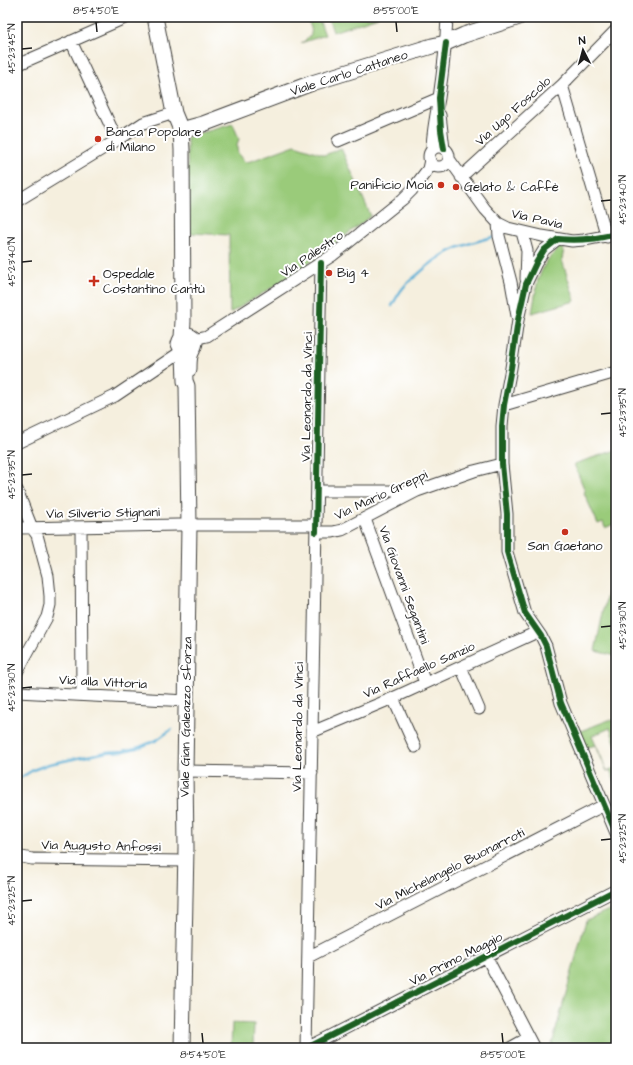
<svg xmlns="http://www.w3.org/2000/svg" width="633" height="1065" viewBox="0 0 633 1065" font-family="'Architects Daughter',sans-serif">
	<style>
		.green { fill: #9acb7a; stroke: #5b744b }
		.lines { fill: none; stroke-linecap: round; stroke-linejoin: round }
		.stream { stroke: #5aafd6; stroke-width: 2.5 }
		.street-casing { stroke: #3d3c39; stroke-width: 13 }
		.secondary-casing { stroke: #3d3c39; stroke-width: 17 }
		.street { stroke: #fff; stroke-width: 11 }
		.secondary { stroke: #fff; stroke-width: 15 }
		.cycleway-casing { stroke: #fff; stroke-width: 8 }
		.cycleway { stroke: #1b5e20; stroke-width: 6 }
		.ticks { fill: none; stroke: #1c1c1c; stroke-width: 1.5 }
		.poi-dot { fill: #c8321e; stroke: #fff; stroke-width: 1.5 }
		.labels { text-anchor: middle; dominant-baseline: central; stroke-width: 4; stroke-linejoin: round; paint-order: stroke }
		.street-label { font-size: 13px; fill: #1c1c1c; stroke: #fff }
		.poi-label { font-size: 13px; fill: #1c1c1c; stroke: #fff; text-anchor: start }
		.neatline { fill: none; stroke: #1c1c1c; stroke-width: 1.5 }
		.ticks-label { font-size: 10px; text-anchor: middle; fill: #1c1c1c }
	</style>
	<rect width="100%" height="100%" fill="#fff"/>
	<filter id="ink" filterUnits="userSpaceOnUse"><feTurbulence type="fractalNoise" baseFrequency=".025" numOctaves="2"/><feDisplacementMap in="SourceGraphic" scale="8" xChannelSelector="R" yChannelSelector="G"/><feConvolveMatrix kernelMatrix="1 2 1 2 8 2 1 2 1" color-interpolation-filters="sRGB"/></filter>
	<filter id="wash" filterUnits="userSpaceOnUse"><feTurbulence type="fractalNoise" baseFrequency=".012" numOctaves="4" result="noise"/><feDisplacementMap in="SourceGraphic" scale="16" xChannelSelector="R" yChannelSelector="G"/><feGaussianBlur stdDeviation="0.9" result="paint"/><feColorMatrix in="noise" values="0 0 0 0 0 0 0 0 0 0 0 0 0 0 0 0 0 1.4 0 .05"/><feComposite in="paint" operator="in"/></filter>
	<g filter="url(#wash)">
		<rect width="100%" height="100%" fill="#f5efde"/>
		<!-- green -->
		<path class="green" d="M 306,17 L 318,17 L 325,35 L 301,43 C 315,35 313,30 306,17 Z
			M 328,17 L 378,17 L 333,32 Z
			M 233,124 L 239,139 C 235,148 237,155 245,162 L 251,161 L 295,145 L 325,155 L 341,148 L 371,216 L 316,258 L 283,281 L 230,313 L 229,235 L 189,233 L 187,137 Z
			M 558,248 L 564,248 L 562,260 L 575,301 L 532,313 L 538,279 L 546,262 Z
			M 616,450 L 616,523 L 605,528 L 603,522 L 598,524 L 584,493 L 585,491 L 574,464 Z
			M 616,551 L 616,656 L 595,651 Z
			M 609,720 L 616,721 L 616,745 L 610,728 L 592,736 L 607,771 L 616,767 L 616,784 L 610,770 L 607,771 L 596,745 L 585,748 L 578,732 Z
			M 616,907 L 616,1048 L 551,1048 L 586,920 Z
			M 232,1023 L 254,1024 L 253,1048 L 231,1048 Z"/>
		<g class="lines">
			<!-- stream -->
			<path class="stream" d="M 392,306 C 395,300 399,293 403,288 C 407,283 412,279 417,275 C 442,252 460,245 493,237
				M 17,780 L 33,770 L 49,764 L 107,752 L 124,751 L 140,747 L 157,740 L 172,729"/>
		</g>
	</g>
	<g filter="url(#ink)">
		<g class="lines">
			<!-- street casing -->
			<g class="street-casing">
				<path id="street" d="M 71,41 L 117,140
					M 17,65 L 127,17
					M 562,85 L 607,237
					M 440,115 L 444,149
					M 338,141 L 439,98
					M429 157a10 10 0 1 1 20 0a10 10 0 1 1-20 0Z
					M 432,150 C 432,133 436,115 439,98 C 443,71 446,44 447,17
					M 449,159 L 485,209 L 498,223 L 508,228 L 542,236 L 572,241 L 584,240 L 616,234
					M 461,177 L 562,85 L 616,30
					M 17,201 L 117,140 L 143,123 L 174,113
					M 498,223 L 499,236 L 511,282 L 517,316
					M 522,232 L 527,251 L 526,279
					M 558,239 L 544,250 L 536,263 L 526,284 L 518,320 L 511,368 L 504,405 L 502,426 L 502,464 L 507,514 L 507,552 L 525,613 L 541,636 L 546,646 L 561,703 L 616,833
					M 194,339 L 207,336 L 333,255 L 403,199 L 412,190 L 428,169 L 430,160
					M 504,405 L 616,372
					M 17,443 L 115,396 L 179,353 L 182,349
					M 17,490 L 32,528 L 37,535 L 48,576 L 50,596 L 50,605 L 47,617 L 17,672
					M 317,491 L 415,491
					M 365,519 L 425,683
					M 81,527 L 82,695
					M 17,528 L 178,525 L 316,525
					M 316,532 L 333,532 L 342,530 L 417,491 L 474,471 L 502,464
					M 461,667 L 479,709
					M 17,692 L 187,701
					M 393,698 L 415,747
					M 312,732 L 393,698 L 537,632
					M 185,771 L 312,773
					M 17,856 L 32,859 L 185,861
					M 486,956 L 534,1048
					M 308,957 L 604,805
					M 306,1048 L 321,263
					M 307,1048 L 616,890
					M 510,1048 L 528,1038"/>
			</g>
			<!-- secondary casing -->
			<g class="secondary-casing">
				<path id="secondary" d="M 155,17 L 174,113 L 181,130 L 182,150 L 183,321 L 182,337 L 180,341 L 179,344 L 184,355 L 185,381 L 187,386 L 189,526 L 185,771 L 186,848 L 182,1048
					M 181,130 L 203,124 L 312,83 L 432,46 L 446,43 L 464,35 L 519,17
					M 182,337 C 185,336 188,334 191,336 C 200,341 191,350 190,356 C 189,360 189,364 189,369"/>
			</g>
			<!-- street -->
			<use href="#street" class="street"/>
			<!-- secondary -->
			<use href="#secondary" class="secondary"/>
			<!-- cycleway casing -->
			<g class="cycleway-casing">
				<path id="cycleway" d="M 444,149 L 441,130 L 439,98 L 446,43
					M 616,234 C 597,239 578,241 558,239 L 544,250 L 536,263 L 526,284 L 518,320 L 511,368 L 504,405 L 502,426 L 502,464 L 507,514 L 507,552 L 525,613 L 541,636 L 546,646 L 561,703 L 616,833
					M 316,532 L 321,263
					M 307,1048 L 616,890"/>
			</g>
			<!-- cycleway -->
			<use href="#cycleway" class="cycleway"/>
		</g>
	</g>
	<!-- ticks -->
	<path class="ticks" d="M 96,22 L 97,32M 396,22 L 397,32M 22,49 L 32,48M 601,201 L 611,200M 22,262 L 32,261M 601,414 L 611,413M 22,475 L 32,474M 601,627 L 611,626M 22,688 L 32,687M 601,840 L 611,839M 22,901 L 32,900M 202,1033 L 203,1043M 502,1033 L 503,1043"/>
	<!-- markers -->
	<g class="poi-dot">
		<circle cx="98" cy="139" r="4"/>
		<circle cx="441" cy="185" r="4"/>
		<circle cx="456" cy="187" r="4"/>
		<circle cx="329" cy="273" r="4"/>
		<path d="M92 275h4v4h4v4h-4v4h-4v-4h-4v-4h4z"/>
		<circle cx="565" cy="532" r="4"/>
	</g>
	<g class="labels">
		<!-- street labels -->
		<g class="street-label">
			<text transform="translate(349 73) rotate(-18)">Viale Carlo Cattaneo</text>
			<text transform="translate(513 111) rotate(-42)">Via Ugo Foscolo</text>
			<text transform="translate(537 219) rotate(13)">Via Pavia</text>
			<text transform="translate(312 254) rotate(-34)">Via Palestro</text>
			<text transform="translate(307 397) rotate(-89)">Via Leonardo da Vinci</text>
			<text transform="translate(381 495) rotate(-25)">Via Mario Greppi</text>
			<text transform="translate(103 513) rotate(-1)">Via Silverio Stignani</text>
			<text transform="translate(404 585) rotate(70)">Via Giovanni Segantini</text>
			<text transform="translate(419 670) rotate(-24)">Via Raffaello Sanzio</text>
			<text transform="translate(103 682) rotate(3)">Via alla Vittoria</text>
			<text transform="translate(186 717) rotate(-89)">Viale Gian Galeazzo Sforza</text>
			<text transform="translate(298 727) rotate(-89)">Via Leonardo da Vinci</text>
			<text transform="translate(101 846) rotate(1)">Via Augusto Anfossi</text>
			<text transform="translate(450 869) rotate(-27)">Via Michelangelo Buonarroti</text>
			<text transform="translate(456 959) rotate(-27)">Via Primo Maggio</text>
		</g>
		<!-- poi labels -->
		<g class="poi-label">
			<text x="106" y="132">Banca Popolare<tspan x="106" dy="15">di Milano</tspan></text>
			<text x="433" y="185" text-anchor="end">Panificio Moia</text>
			<text x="464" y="187">Gelato &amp; Caffè</text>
			<text x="337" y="273">Big 4</text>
			<text x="103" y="274">Ospedale<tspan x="103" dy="15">Costantino Cantù</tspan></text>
			<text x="565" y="546" text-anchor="middle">San Gaetano</text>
		</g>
	</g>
	<!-- margin -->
	<rect width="633" height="1065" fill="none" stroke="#fff" stroke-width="44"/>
	<!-- north arrow -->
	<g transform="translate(583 50) rotate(354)" stroke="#ffffff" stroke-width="3" paint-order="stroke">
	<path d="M0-3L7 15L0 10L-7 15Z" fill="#1c1c1c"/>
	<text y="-6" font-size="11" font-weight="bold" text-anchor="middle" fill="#1c1c1c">N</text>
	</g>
	<rect x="22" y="22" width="589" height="1021" class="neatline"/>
	<g class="ticks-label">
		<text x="96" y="14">8°54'50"E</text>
		<text x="396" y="14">8°55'00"E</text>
		<text transform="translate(11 49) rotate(-90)" y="4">45°23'45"N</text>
		<text transform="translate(622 200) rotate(-90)" y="4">45°23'40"N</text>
		<text transform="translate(11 262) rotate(-90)" y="4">45°23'40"N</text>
		<text transform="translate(622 413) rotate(-90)" y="4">45°23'35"N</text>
		<text transform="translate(11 475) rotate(-90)" y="4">45°23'35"N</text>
		<text transform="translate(622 626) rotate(-90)" y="4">45°23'30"N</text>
		<text transform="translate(11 688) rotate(-90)" y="4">45°23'30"N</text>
		<text transform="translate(622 839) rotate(-90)" y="4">45°23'25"N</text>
		<text transform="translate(11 901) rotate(-90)" y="4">45°23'25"N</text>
		<text x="203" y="1058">8°54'50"E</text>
		<text x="503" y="1058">8°55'00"E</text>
	</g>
</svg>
